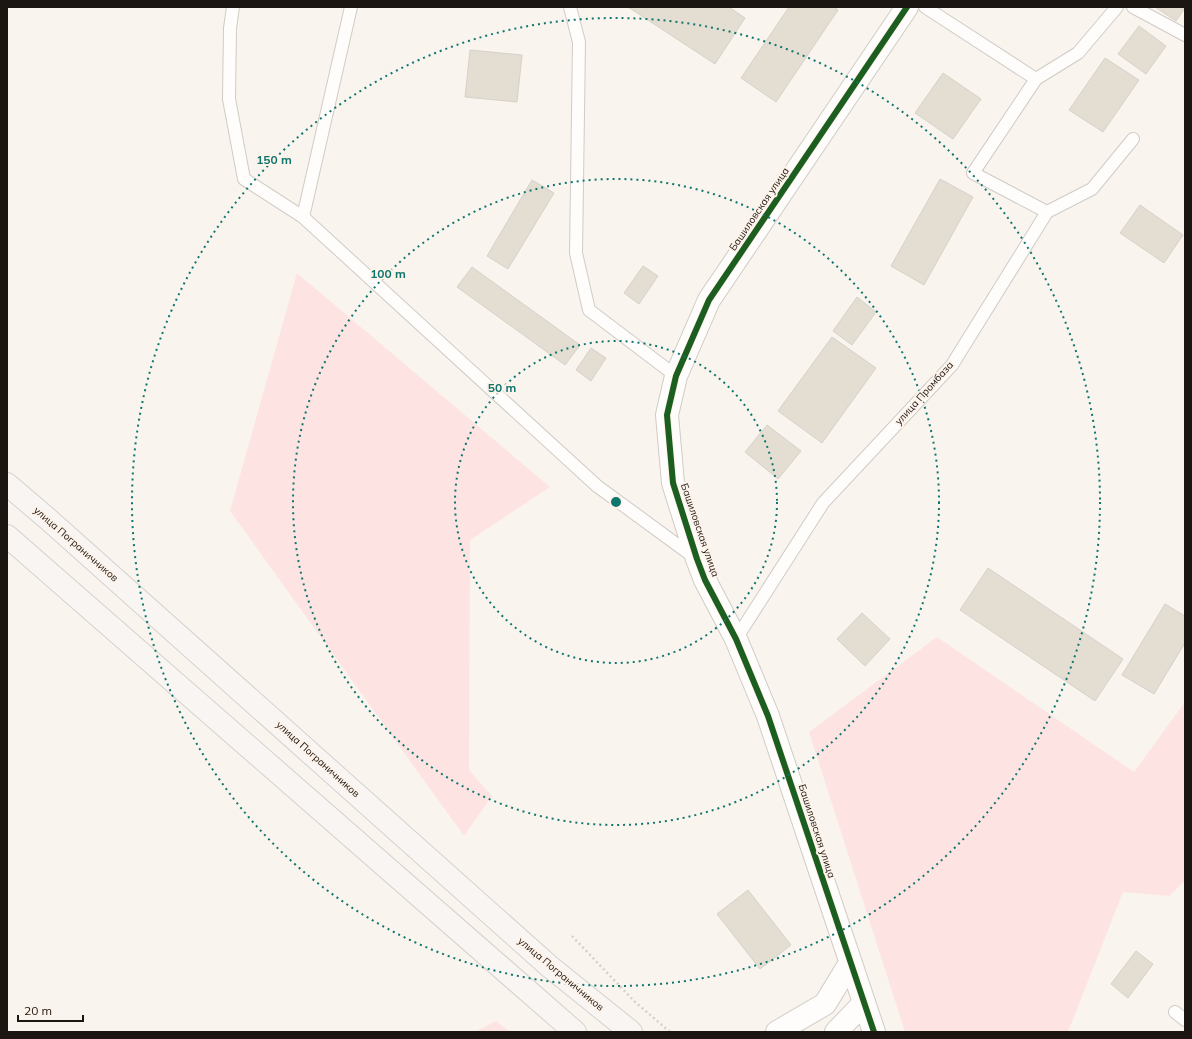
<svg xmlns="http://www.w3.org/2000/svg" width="1192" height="1039" viewBox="0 0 1192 1039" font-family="Mulish,sans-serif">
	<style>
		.green { fill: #fde4e3 }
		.building { fill: #e4ddd1; stroke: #d5d1cb }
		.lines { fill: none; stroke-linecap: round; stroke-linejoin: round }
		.service-casing { stroke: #d0cbc6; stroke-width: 14 }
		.minor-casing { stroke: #d0cbc6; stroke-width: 24 }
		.secondary-casing { stroke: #d0cbc6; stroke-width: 24 }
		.primary-casing { stroke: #d4d1ce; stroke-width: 24 }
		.path { stroke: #d3d1cf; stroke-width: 2.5; stroke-dasharray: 2 3; stroke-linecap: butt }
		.service { stroke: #fefdfc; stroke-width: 12 }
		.minor { stroke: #fefdfc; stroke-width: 22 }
		.secondary { stroke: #fefdfc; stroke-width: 22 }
		.primary { stroke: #f9f5f3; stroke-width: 22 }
		.cycleway-casing { stroke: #fef3ea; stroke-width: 8 }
		.cycleway { stroke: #1b5e20; stroke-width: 6 }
		.ring { fill: none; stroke: #0f766e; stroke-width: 2; stroke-dasharray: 2 4 }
		.labels { text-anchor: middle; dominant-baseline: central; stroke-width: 4; stroke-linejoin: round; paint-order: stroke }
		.street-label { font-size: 10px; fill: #1b1612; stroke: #fef3ea }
		.centre { fill: #0f766e; stroke: #fef3ea; stroke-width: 2 }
		.ring-label { font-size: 12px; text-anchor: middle; font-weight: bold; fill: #0f766e; stroke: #fef3ea; stroke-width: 4; stroke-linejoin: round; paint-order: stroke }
	</style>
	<rect width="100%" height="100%" fill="#faf4ee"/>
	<!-- green -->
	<path class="green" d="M 297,273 L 550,487 L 470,540 L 469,770 L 492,796 L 464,836 L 230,511 Z
		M 937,637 L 1134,772 L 1185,702 L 1185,881 L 1169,896 L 1123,892 L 1068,1032 L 905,1032 L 809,732 Z
		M 496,1021 L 510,1032 L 475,1032 Z"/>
	<!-- building -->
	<path class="building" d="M 628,7 L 729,7 L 745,18 L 715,64 Z
		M 789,7 L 834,7 L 838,10 L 776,102 L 741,78 Z
		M 1155,7 L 1185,7 L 1185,8 L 1176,21 Z
		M 1139,26 L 1166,46 L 1146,74 L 1118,54 Z
		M 470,50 L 522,55 L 517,102 L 465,97 Z
		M 1105,58 L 1139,80 L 1103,132 L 1069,110 Z
		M 943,73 L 981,99 L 953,139 L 915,113 Z
		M 940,179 L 973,197 L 924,285 L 891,266 Z
		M 532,180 L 554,193 L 508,269 L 487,256 Z
		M 1140,205 L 1183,235 L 1164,263 L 1120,233 Z
		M 643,266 L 658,276 L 639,304 L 624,293 Z
		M 472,267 L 580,345 L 565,365 L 457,287 Z
		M 857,297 L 876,312 L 852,345 L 833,331 Z
		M 832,337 L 876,368 L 822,443 L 778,411 Z
		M 591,348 L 606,358 L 591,381 L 576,370 Z
		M 767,425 L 801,451 L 778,479 L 745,452 Z
		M 988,568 L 1123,659 L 1095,701 L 960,610 Z
		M 1165,604 L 1185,616 L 1185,643 L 1154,694 L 1122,675 Z
		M 862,613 L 890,639 L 865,666 L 837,639 Z
		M 748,890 L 791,945 L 760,969 L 717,914 Z
		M 1136,951 L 1153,964 L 1128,998 L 1111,984 Z"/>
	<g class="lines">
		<!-- service casing -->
		<g class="service-casing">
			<path id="service" d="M 233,7 L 230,28 L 229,99 L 244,179 L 303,217 L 597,486 L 694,557
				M 570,7 L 579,42 L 576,253 L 589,310 L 676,376
				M 925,7 L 1036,79 L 1078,53 L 1117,7
				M 1133,7 L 1185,35
				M 1036,79 L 973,173 L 1047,212
				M 303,217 L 351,7
				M 736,639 L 823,503 L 952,365 L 1047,212 L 1092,189 L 1133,139
				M 1175,1012 L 1185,1020"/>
		</g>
		<!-- minor casing -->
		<g class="minor-casing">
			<path id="minor" d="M 874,1032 L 768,716 L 736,639 L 705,580 L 697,559 L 673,483 L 667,415 L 676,376 L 709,300 L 907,7"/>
		</g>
		<!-- secondary casing -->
		<g class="secondary-casing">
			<path id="secondary" d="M 777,1032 L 825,1004 L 850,963
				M 836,1032 L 864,1003"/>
		</g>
		<!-- primary casing -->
		<g class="primary-casing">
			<path id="primary" d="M 7,484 L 49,520 L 549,966 L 631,1032
				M 7,536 L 575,1032"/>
		</g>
		<!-- path -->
		<path class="path" d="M 572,936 L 634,1001 L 670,1032"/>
		<!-- service -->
		<use href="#service" class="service"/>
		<!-- minor -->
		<use href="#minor" class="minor"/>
		<!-- secondary -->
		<use href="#secondary" class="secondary"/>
		<!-- primary -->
		<use href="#primary" class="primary"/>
		<!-- cycleway casing -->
		<g class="cycleway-casing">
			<path id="cycleway" d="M 874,1032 L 768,716 L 736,639 L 705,580 L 697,559 L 673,483 L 667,415 L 676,376 L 709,300 L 907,7"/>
		</g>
		<!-- cycleway -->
		<use href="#cycleway" class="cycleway"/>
	</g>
	<!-- distance rings -->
	<g class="ring">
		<circle cx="616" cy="502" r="161"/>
		<circle cx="616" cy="502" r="323"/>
		<circle cx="616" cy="502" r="484"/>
	</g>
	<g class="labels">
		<!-- street labels -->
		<g class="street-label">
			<text transform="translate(759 209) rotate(-56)">Башиловская улица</text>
			<text transform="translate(924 393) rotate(-48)">улица Промбаза</text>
			<text transform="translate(700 530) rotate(71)">Башиловская улица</text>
			<text transform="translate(76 544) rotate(41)">улица Пограничников</text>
			<text transform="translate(318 759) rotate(42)">улица Пограничников</text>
			<text transform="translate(817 831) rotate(72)">Башиловская улица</text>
			<text transform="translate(561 974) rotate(40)">улица Пограничников</text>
		</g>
	</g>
	<circle cx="616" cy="502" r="6" class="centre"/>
	<g class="ring-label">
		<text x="274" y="164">150 m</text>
		<text x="388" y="278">100 m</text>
		<text x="502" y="392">50 m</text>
	</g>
	<!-- border -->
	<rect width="1192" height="1039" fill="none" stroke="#1b1612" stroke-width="16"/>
	<!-- scale -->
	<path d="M18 1015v6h65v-6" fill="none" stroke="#1b1612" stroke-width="2"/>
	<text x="24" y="1015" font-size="12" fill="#1b1612" stroke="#fef3ea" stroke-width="3" paint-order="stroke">20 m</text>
</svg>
